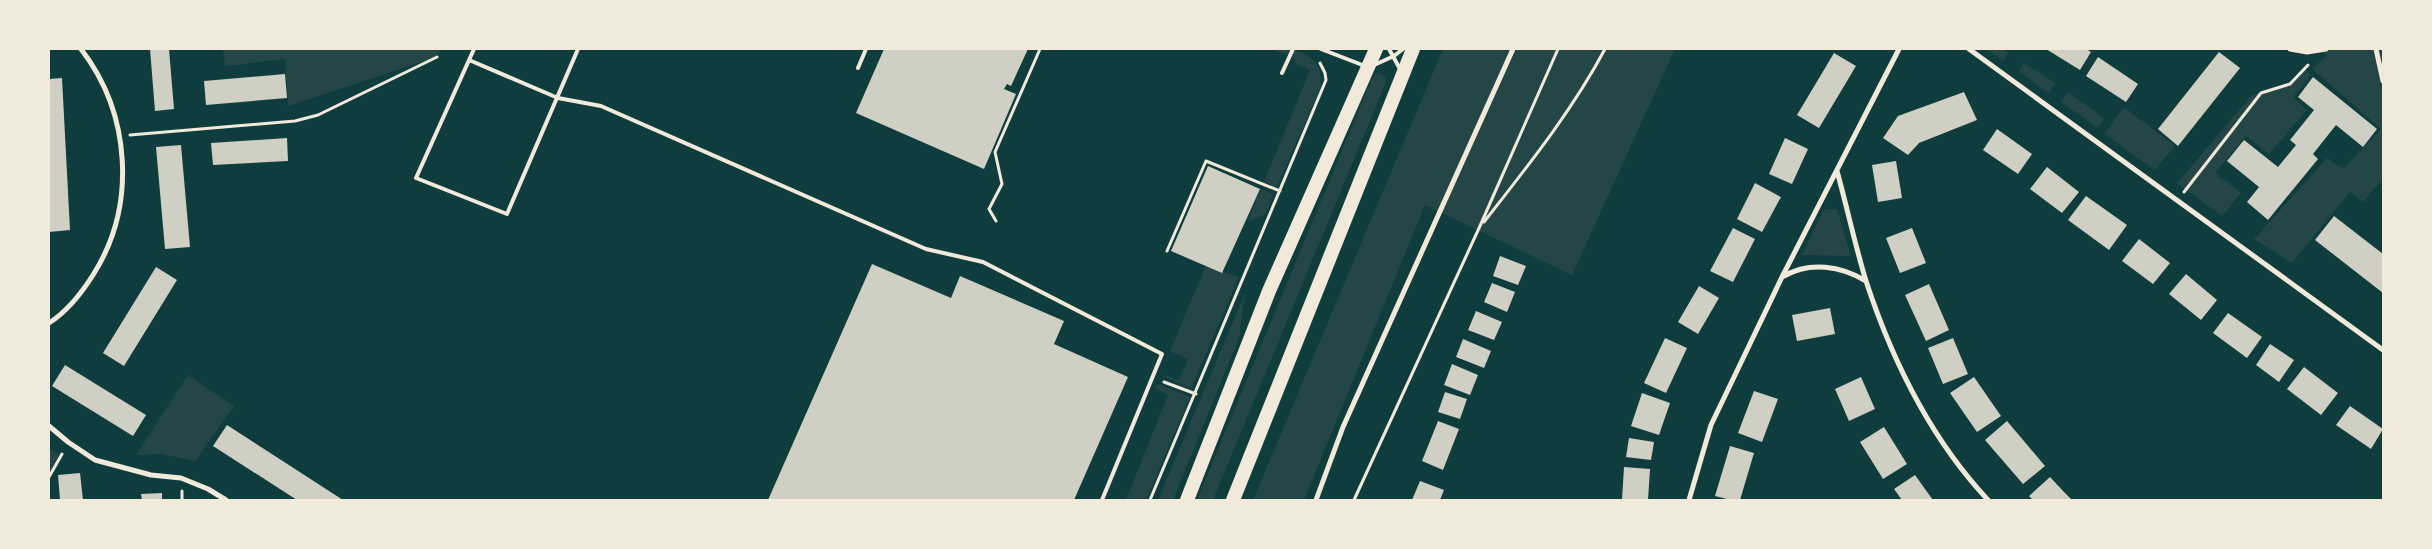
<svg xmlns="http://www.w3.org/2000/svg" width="2432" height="549" viewBox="0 0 2432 549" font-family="Helvetica,sans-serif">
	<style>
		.green { fill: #244646 }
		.building { fill: #cfcfc3 }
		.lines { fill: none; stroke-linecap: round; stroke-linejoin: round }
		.path { stroke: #f1e9da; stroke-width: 3 }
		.service { stroke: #f1e9da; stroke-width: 4 }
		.minor { stroke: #f1e9da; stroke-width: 5 }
		.trunk { stroke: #f1e9da; stroke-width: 14 }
	</style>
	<rect width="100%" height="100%" fill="#0f3d3e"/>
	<!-- green -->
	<path class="green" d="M 223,49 L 441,49 L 437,57 L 288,106 L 285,59 L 225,66 Z
		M 1272,49 C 1289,49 1308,50 1318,66 C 1321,71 1320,80 1321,86 L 1277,187 L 1264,182 L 1310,70 L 1294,63 L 1295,58 Z
		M 1443,49 L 1675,49 L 1572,275 L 1425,205 L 1304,500 L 1253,500 Z
		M 1986,49 L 2002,49 L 2008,53 L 2003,61 Z
		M 2319,49 L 2383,49 L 2383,179 L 2363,202 L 2350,192 L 2292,263 L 2254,239 L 2327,158 L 2343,169 L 2381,129 L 2312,69 L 2327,55 Z
		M 2024,63 L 2055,83 L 2049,93 L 2019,72 Z
		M 2303,67 L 2311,75 L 2293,97 L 2307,110 L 2269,154 L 2246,136 L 2215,173 L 2241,193 L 2222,216 L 2177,183 L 2252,95 L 2290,84 Z
		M 1378,72 L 1385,77 L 1386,82 L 1213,500 L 1197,500 L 1373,76 Z
		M 2068,92 L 2104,118 L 2098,128 L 2061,102 Z
		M 2124,107 L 2175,146 L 2155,170 L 2104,134 Z
		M 1261,189 L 1273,194 L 1266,214 L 1248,221 Z
		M 1824,209 L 1837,209 L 1851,256 L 1802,255 Z
		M 1206,266 L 1239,277 L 1191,389 L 1164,377 L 1165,375 L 1179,380 L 1188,359 L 1170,351 Z
		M 1245,293 L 1239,338 L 1173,500 L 1158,500 Z
		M 188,375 L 234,406 L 195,461 L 161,454 L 136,455 Z
		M 1159,384 L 1190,397 L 1146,500 L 1126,500 L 1168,395 L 1154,387 Z
		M 49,448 L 59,454 L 49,475 Z"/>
	<!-- building -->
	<path class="building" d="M 150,49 L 169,49 L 174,109 L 155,111 Z
		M 884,49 L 1028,49 L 1011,86 L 1007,84 L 1004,89 L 1016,94 L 984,169 L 856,113 Z
		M 2046,49 L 2086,49 L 2091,52 L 2080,70 Z
		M 2219,52 L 2240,68 L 2178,146 L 2158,129 Z
		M 1834,53 L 1856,66 L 1819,128 L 1797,115 Z
		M 2098,57 L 2138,84 L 2126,102 L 2086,76 Z
		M 285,74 L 287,98 L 206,105 L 204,81 Z
		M 2313,77 L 2377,129 L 2363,147 L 2336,125 L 2313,154 L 2318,159 L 2268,220 L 2247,202 L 2259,187 L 2227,161 L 2244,140 L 2278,167 L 2296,145 L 2290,140 L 2314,110 L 2298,97 Z
		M 62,78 L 70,230 L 49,232 L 49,79 Z
		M 1964,92 L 1977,120 L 1919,143 L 1908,155 L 1883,138 L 1898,116 Z
		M 1997,129 L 2032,154 L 2018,174 L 1983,150 Z
		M 287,138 L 288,161 L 213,165 L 211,143 Z
		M 1785,138 L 1808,149 L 1792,184 L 1769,174 Z
		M 181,145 L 190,247 L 165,249 L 156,147 Z
		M 1896,161 L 1902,198 L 1878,202 L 1872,165 Z
		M 1208,166 L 1260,189 L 1222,273 L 1171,251 Z
		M 2047,167 L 2079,192 L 2062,213 L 2030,189 Z
		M 1755,183 L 1781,197 L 1762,232 L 1737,219 Z
		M 2086,196 L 2127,225 L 2109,250 L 2068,220 Z
		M 2334,216 L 2383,254 L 2383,293 L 2315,240 Z
		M 1733,228 L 1755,239 L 1733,282 L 1710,271 Z
		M 1912,228 L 1926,263 L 1900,273 L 1886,238 Z
		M 2139,239 L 2170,263 L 2153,284 L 2122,261 Z
		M 1500,256 L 1526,266 L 1518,285 L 1493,276 Z
		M 872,264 L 951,298 L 960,276 L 1064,321 L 1054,344 L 1128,377 L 1074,500 L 768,500 Z
		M 156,267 L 177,280 L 124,366 L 103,353 Z
		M 2186,274 L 2217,300 L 2201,320 L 2169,294 Z
		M 1492,283 L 1515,292 L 1507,312 L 1484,302 Z
		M 1929,284 L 1949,330 L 1926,341 L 1905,295 Z
		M 1699,286 L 1719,298 L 1698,334 L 1678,322 Z
		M 1830,308 L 1835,334 L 1797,341 L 1792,315 Z
		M 1476,311 L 1502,322 L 1494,340 L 1468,330 Z
		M 2228,313 L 2262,337 L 2247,358 L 2213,333 Z
		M 1665,338 L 1687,348 L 1666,393 L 1644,383 Z
		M 1953,338 L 1968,374 L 1943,384 L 1928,348 Z
		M 1463,339 L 1491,351 L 1484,368 L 1456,357 Z
		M 2270,344 L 2294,360 L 2279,382 L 2256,365 Z
		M 1452,364 L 1478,375 L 1470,395 L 1444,385 Z
		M 65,365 L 146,415 L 133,436 L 52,386 Z
		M 2304,367 L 2338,393 L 2321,415 L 2287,389 Z
		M 1861,377 L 1875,409 L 1849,421 L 1835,389 Z
		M 1974,377 L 2001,416 L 1977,432 L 1950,393 Z
		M 1754,391 L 1778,399 L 1762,442 L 1738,433 Z
		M 1445,392 L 1467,399 L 1460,419 L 1438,412 Z
		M 1642,393 L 1670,403 L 1659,435 L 1631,426 Z
		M 2350,406 L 2383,429 L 2371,449 L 2336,425 Z
		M 1438,421 L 1459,429 L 1443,470 L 1422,461 Z
		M 2007,421 L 2045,466 L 2023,484 L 1985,440 Z
		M 227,425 L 343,500 L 297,500 L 213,446 Z
		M 1884,427 L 1907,464 L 1883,479 L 1860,442 Z
		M 1629,438 L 1654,442 L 1651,460 L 1626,457 Z
		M 1730,446 L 1754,453 L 1740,500 L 1731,500 L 1715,496 Z
		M 1624,467 L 1650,469 L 1648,500 L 1622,500 Z
		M 80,473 L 83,500 L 60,500 L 58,475 Z
		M 1915,475 L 1930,496 L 1933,500 L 1902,500 L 1894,489 Z
		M 2050,477 L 2064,492 L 2072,500 L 2033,500 L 2029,496 Z
		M 1420,481 L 1444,490 L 1440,500 L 1412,500 Z
		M 162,493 L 162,500 L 142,500 L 141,494 Z"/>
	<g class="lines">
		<!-- path -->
		<path class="path" d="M 130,135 L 295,121 L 318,115 L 437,57
			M 2184,192 L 2261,93 L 2290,84 L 2308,65
			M 996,221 L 989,209 L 1002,184 L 995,152 L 1040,49
			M 1484,222 C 1527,167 1572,111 1605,49
			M 1167,251 L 1206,161 L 1280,191
			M 1164,382 L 1196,394
			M 49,477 L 62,454
			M 182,491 L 182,500
			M 1150,500 L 1326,80 L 1325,73 L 1320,63
			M 1354,500 L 1480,226 L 1558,49"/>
		<!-- service -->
		<path class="service" d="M 474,49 L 416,178 L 507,214 L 578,49
			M 1321,49 L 1365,66
			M 1389,49 L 1400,69
			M 469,60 L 558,98 L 601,106 L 926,249 L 983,262 L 1162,354 L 1102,500
			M 1374,65 L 1394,56 L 1403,49
			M 858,68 L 866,49
			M 1282,73 L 1293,49"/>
		<!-- minor -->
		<path class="minor" d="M 1969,49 L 2383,350
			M 2290,49 L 2307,52 L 2326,49
			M 2376,49 L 2383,81
			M 1837,171 C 1847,207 1855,245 1866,281 C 1892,360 1931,439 1988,500
			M 1784,276 C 1810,261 1841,266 1866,281
			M 49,323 C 68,311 81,294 93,275 C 137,206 131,114 81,49
			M 49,426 L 68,442 L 95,460 L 151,475 L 181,478 L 208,489 L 226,500
			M 1316,500 L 1343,427 L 1513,49
			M 1689,500 L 1711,425 L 1782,277 L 1899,49"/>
		<!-- trunk -->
		<path class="trunk" d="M 1187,500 L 1269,291 L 1376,49
			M 1233,500 L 1413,49"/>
	</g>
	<!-- border -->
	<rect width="2432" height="549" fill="none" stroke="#f1e9da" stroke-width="100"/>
</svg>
